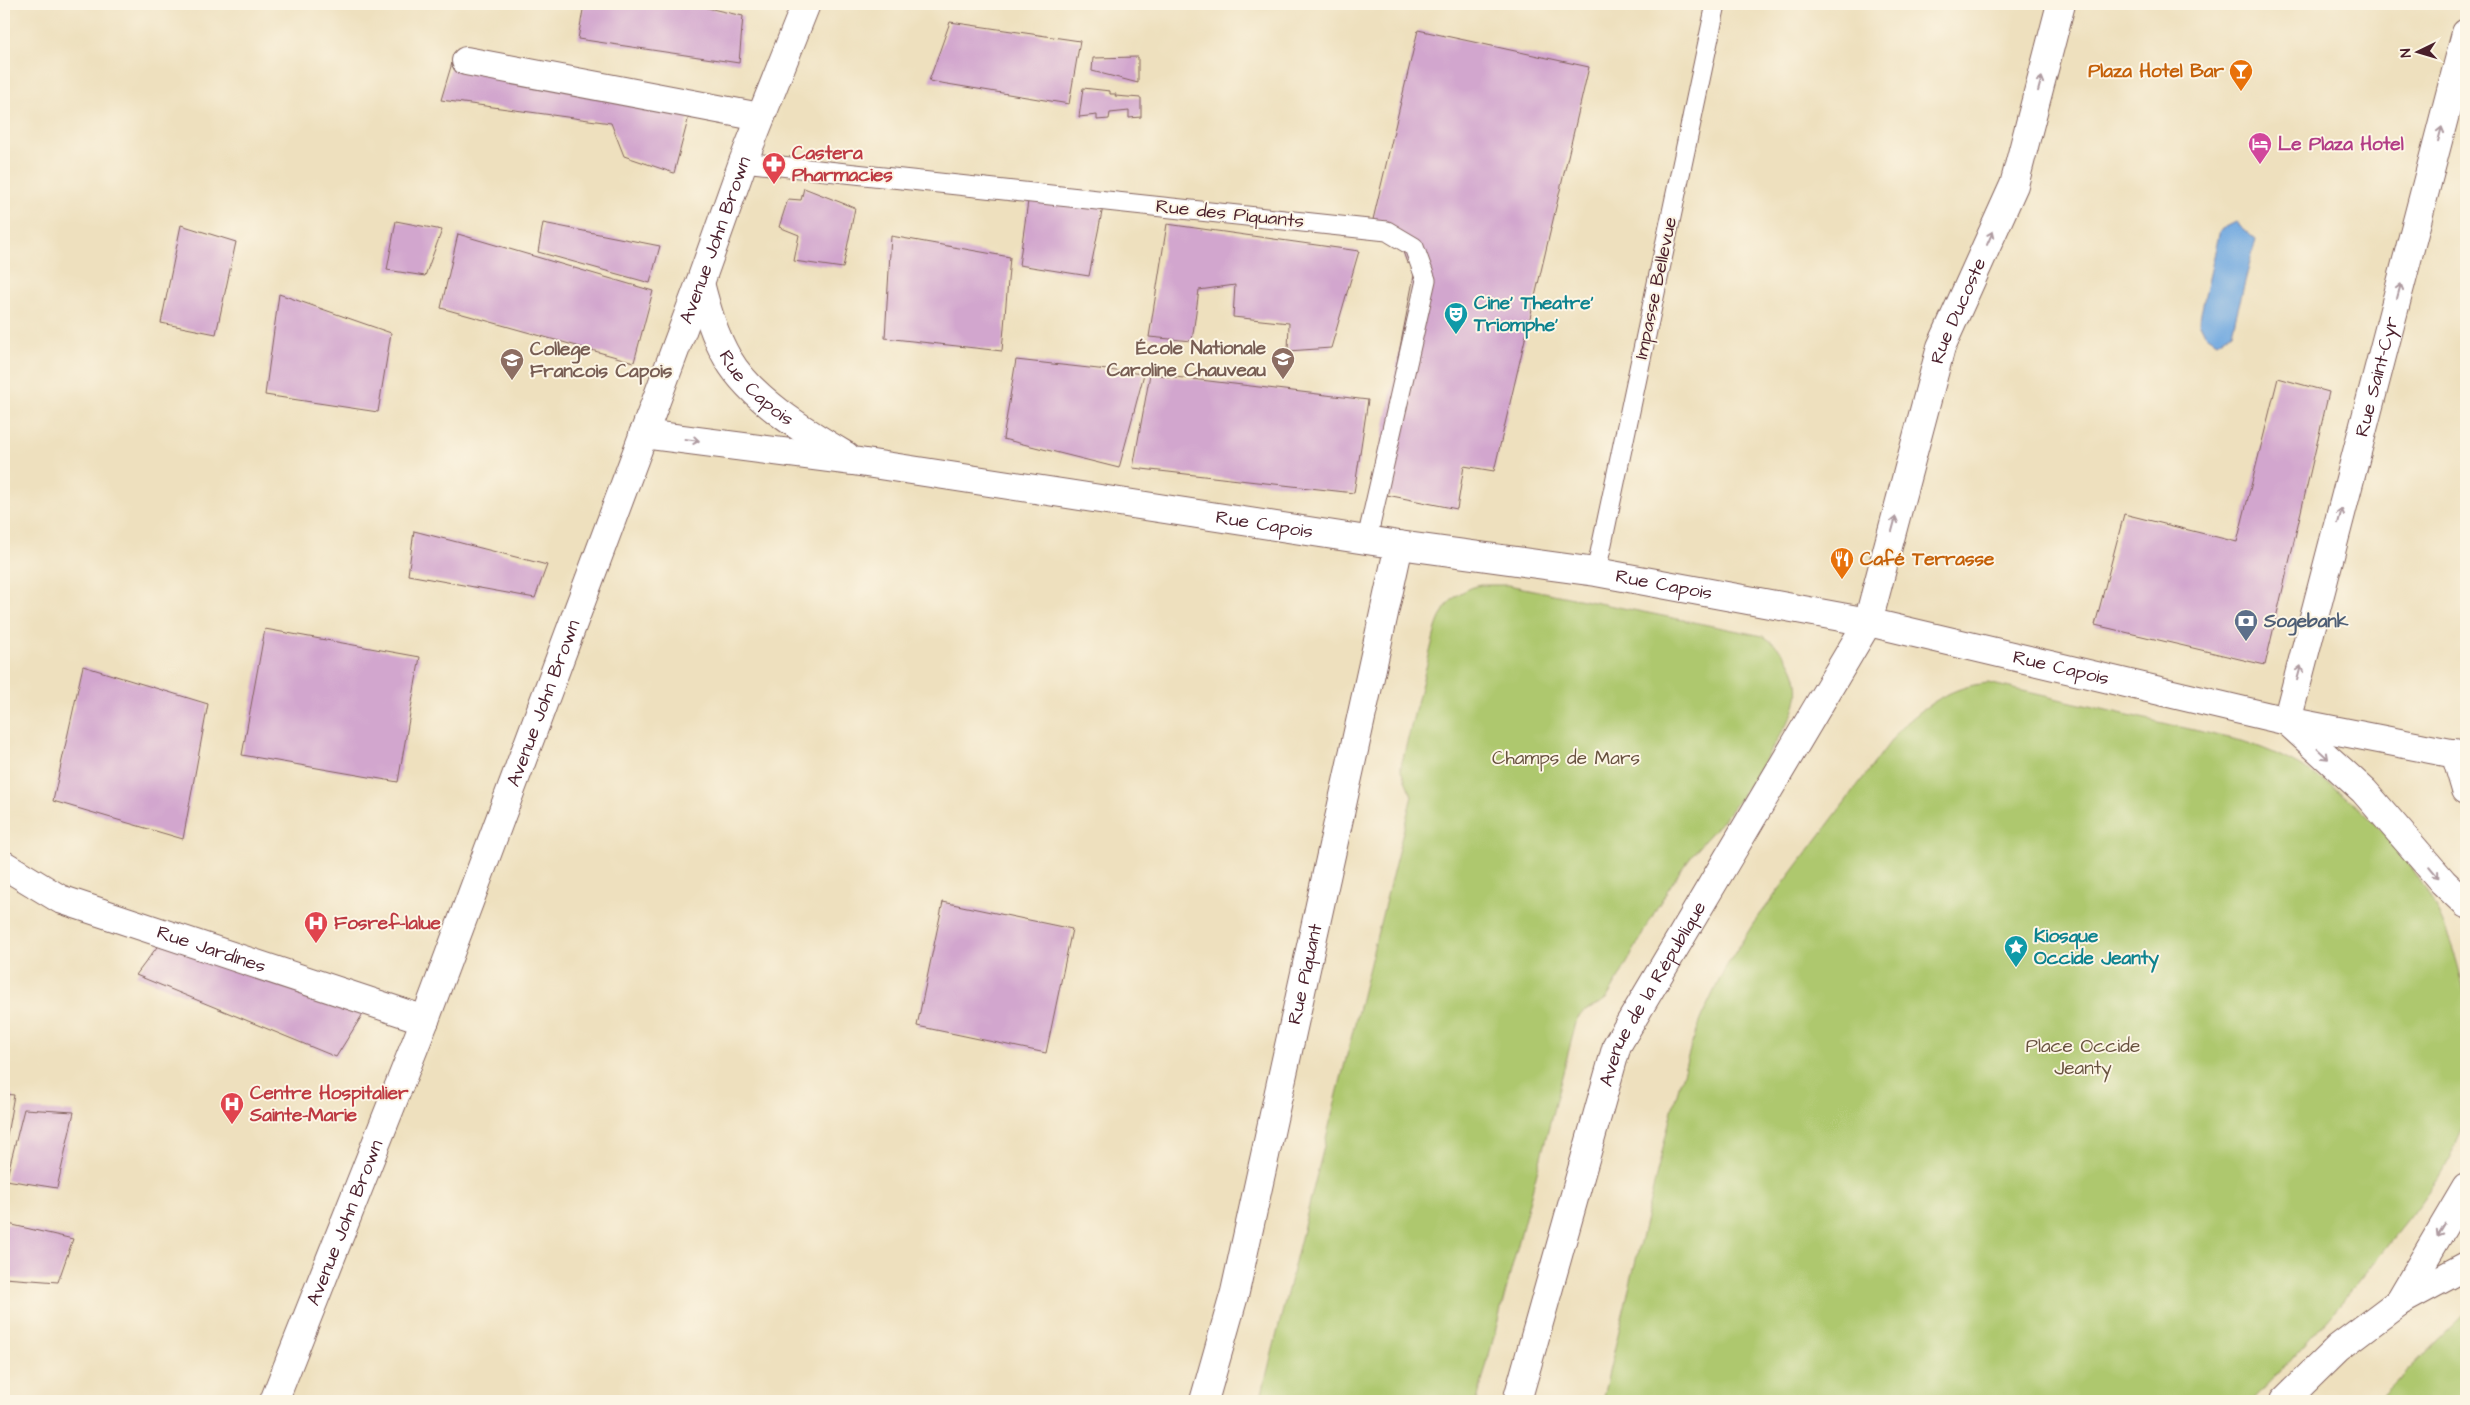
<svg xmlns="http://www.w3.org/2000/svg" width="2470" height="1405" viewBox="0 0 2470 1405" font-family="'Architects Daughter',sans-serif">
	<style>
		.green { fill: #aec86e; stroke: #7c744c }
		.water { fill: #71a9e0; stroke: #5e6486 }
		.building { fill: #d2a6ce }
		.lines { fill: none; stroke-linecap: round; stroke-linejoin: round }
		.service-casing { stroke: #83635e; stroke-width: 21 }
		.pedestrian-casing { stroke: #83635e; stroke-width: 30 }
		.minor-casing { stroke: #83635e; stroke-width: 30 }
		.tertiary-casing { stroke: #83635e; stroke-width: 30 }
		.secondary-casing { stroke: #83635e; stroke-width: 30 }
		.service { stroke: #fff; stroke-width: 19 }
		.pedestrian { stroke: #fff; stroke-width: 28 }
		.minor { stroke: #fff; stroke-width: 28 }
		.tertiary { stroke: #fff; stroke-width: 28 }
		.secondary { stroke: #fff; stroke-width: 28 }
		.oneway { stroke: #ae9aa0 }
		.labels { text-anchor: middle; dominant-baseline: central; stroke-width: 4; stroke-linejoin: round; paint-order: stroke }
		.food-label { font-size: 19px; font-weight: bold; fill: #c56008; stroke: #fcf5e5; text-anchor: end }
		.hotel-label { font-size: 19px; font-weight: bold; fill: #b23c85; stroke: #fcf5e5; text-anchor: start }
		.health-label { font-size: 19px; font-weight: bold; fill: #be3a42; stroke: #fcf5e5; text-anchor: start }
		.street-label { font-size: 19px; fill: #4a1f2b; stroke: #fcf5e5 }
		.culture-label { font-size: 19px; font-weight: bold; fill: #0d838f; stroke: #fcf5e5; text-anchor: start }
		.education-label { font-size: 19px; font-weight: bold; fill: #785e54; stroke: #fcf5e5; text-anchor: end }
		.service-label { font-size: 19px; font-weight: bold; fill: #4e5e75; stroke: #fcf5e5; text-anchor: start }
		.park-label { font-size: 19px; fill: #68523f; stroke: #fcf5e5 }
	</style>
	<rect width="100%" height="100%" fill="#fcf5e5"/>
	<filter id="ink" filterUnits="userSpaceOnUse"><feTurbulence type="fractalNoise" baseFrequency=".02" numOctaves="2"/><feDisplacementMap in="SourceGraphic" scale="10" xChannelSelector="R" yChannelSelector="G"/><feConvolveMatrix kernelMatrix="1 2 1 2 8 2 1 2 1" color-interpolation-filters="sRGB"/></filter>
	<filter id="wash" filterUnits="userSpaceOnUse"><feTurbulence type="fractalNoise" baseFrequency=".0096" numOctaves="4" result="noise"/><feDisplacementMap in="SourceGraphic" scale="20" xChannelSelector="R" yChannelSelector="G"/><feGaussianBlur stdDeviation="1.12" result="paint"/><feColorMatrix in="noise" values="0 0 0 0 0 0 0 0 0 0 0 0 0 0 0 0 0 1.4 0 .05"/><feComposite in="paint" operator="in"/></filter>
	<g filter="url(#wash)">
		<rect width="100%" height="100%" fill="#eee0be"/>
		<!-- green -->
		<path class="green" d="M 1480,585 L 1508,585 L 1763,636 C 1786,650 1803,675 1796,703 C 1793,717 1783,730 1775,743 C 1760,768 1745,792 1727,815 C 1716,829 1703,841 1692,855 C 1657,899 1636,951 1607,998 C 1598,1007 1585,1008 1577,1019 L 1477,1401 L 1260,1401 L 1412,796 L 1401,771 L 1401,766 L 1436,628 C 1444,604 1455,592 1480,585 Z
			M 1988,683 L 2242,741 C 2356,777 2445,879 2465,997 C 2468,1016 2466,1037 2466,1056 C 2466,1082 2469,1110 2460,1135 C 2445,1174 2418,1208 2392,1240 C 2348,1297 2301,1350 2251,1401 L 1602,1401 L 1672,1110 L 1692,1043 L 1705,1010 L 1724,970 L 1753,924 L 1900,729 C 1926,705 1952,686 1988,683 Z
			M 2466,1313 L 2466,1401 L 2377,1401 Z"/>
		<!-- water -->
		<path class="water" d="M 2236,222 L 2256,239 L 2232,332 L 2217,342 L 2205,334 L 2199,322 L 2220,230 Z"/>
		<g id="blocks">
			<!-- building -->
			<path class="building" d="M 584,4 L 690,4 L 743,16 L 739,63 L 578,39 Z
				M 950,22 L 1080,41 L 1069,104 L 929,81 Z
				M 1418,30 L 1589,67 L 1494,471 L 1464,466 L 1457,509 L 1372,492 L 1416,265 L 1407,263 L 1402,249 L 1371,228 Z
				M 1138,57 L 1138,83 L 1092,71 L 1093,58 Z
				M 452,63 L 689,116 L 674,173 L 624,156 L 611,123 L 441,100 Z
				M 1083,88 L 1110,91 L 1110,94 L 1116,94 L 1115,96 L 1141,98 L 1141,117 L 1129,118 L 1129,111 L 1110,113 L 1109,119 L 1097,120 L 1097,115 L 1079,117 Z
				M 804,188 L 855,208 L 843,268 L 794,261 L 799,235 L 779,227 L 788,199 L 801,200 Z
				M 1029,194 L 1103,207 L 1089,276 L 1019,265 Z
				M 396,221 L 442,230 L 425,276 L 387,270 Z
				M 543,223 L 660,246 L 650,283 L 538,252 Z
				M 1167,224 L 1359,251 L 1331,348 L 1288,351 L 1289,323 L 1233,317 L 1235,285 L 1199,290 L 1192,341 L 1149,337 Z
				M 181,225 L 236,242 L 216,334 L 161,323 Z
				M 458,234 L 653,291 L 634,362 L 441,308 Z
				M 891,236 L 1010,257 L 1002,351 L 885,338 Z
				M 279,294 L 391,333 L 378,412 L 265,395 Z
				M 1016,360 L 1144,374 L 1119,468 L 1003,439 Z
				M 1150,374 L 1368,400 L 1354,493 L 1133,468 Z
				M 2278,378 L 2329,392 L 2265,665 L 2095,625 L 2124,514 L 2237,542 Z
				M 414,531 L 547,565 L 535,598 L 408,575 Z
				M 265,629 L 420,657 L 398,782 L 242,755 Z
				M 83,666 L 208,704 L 183,839 L 53,801 Z
				M 943,902 L 1072,929 L 1046,1053 L 917,1026 Z
				M 163,939 L 366,1009 L 336,1057 L 136,975 Z
				M 4,1094 L 14,1095 L 5,1146 L 4,1146 Z
				M 24,1109 L 74,1112 L 57,1188 L 6,1180 Z
				M 4,1223 L 73,1239 L 58,1282 L 4,1278 Z"/>
		</g>
	</g>
	<g filter="url(#ink)">
		<use href="#blocks" fill-opacity="0" stroke="#83635e" stroke-width="1"/>
		<g class="lines">
			<!-- service casing -->
			<g class="service-casing">
				<path id="service" d="M 743,162 L 1387,231 L 1414,247 L 1426,280 L 1367,539
					M 1596,572 L 1716,4"/>
			</g>
			<!-- pedestrian casing -->
			<g class="pedestrian-casing">
				<path id="pedestrian" d="M 466,61 L 760,117"/>
			</g>
			<!-- minor casing -->
			<g class="minor-casing">
				<g id="minor">
					<path id="s1" d="M 2287,721 L 2466,33"/>
					<path d="M 2455,753 L 2466,790"/>
					<path id="s2" d="M 4,865 L 60,899 L 425,1020"/>
					<path d="M 2399,1302 L 2466,1188"/>
					<path id="s3" d="M 1204,1401 L 1235,1292 L 1399,545"/>
					<path id="s4" d="M 1517,1401 L 1617,1045 L 1868,622 L 1941,347 L 2014,185 L 2061,4"/>
					<path d="M 2284,1401 L 2338,1348 L 2399,1302 L 2466,1266"/>
				</g>
			</g>
			<!-- tertiary casing -->
			<g class="tertiary-casing">
				<g id="tertiary">
					<path id="s5" d="M 700,283 C 707,310 714,335 728,359 C 752,400 806,432 846,456"/>
					<path id="s6" d="M 643,434 L 853,461 L 1399,545 L 1596,572 L 1868,622 L 2287,721 L 2466,756"/>
					<path d="M 2287,721 L 2364,791 L 2443,882 L 2466,904"/>
				</g>
			</g>
			<!-- secondary casing -->
			<g class="secondary-casing">
				<g id="secondary">
					<path id="s7" d="M 274,1401 L 425,1020 L 700,283 L 743,162 L 806,4"/>
				</g>
			</g>
			<!-- service -->
			<use href="#service" class="service"/>
			<!-- pedestrian -->
			<use href="#pedestrian" class="pedestrian"/>
			<!-- minor -->
			<use href="#minor" class="minor"/>
			<!-- tertiary -->
			<use href="#tertiary" class="tertiary"/>
			<!-- secondary -->
			<use href="#secondary" class="secondary"/>
		</g>
		<!-- one-way arrows -->
		<defs><path id="oneway-shaft" d="M-6 0H5M1.5-3L5.5 0L1.5 3" fill="none" stroke-width="1.6" stroke-linecap="round" stroke-linejoin="round" transform="scale(1.25)"/></defs>
		<g class="oneway">
			<use href="#oneway-shaft" transform="translate(2040 84) rotate(-75)"/>
			<use href="#oneway-shaft" transform="translate(2440 134) rotate(-75)"/>
			<use href="#oneway-shaft" transform="translate(1990 238) rotate(-66)"/>
			<use href="#oneway-shaft" transform="translate(2399 291) rotate(-75)"/>
			<use href="#oneway-shaft" transform="translate(692 440) rotate(7)"/>
			<use href="#oneway-shaft" transform="translate(2340 516) rotate(-75)"/>
			<use href="#oneway-shaft" transform="translate(1894 524) rotate(-75)"/>
			<use href="#oneway-shaft" transform="translate(2299 673) rotate(-75)"/>
			<use href="#oneway-shaft" transform="translate(2323 754) rotate(43)"/>
			<use href="#oneway-shaft" transform="translate(2434 872) rotate(50)"/>
			<use href="#oneway-shaft" transform="translate(2441 1230) rotate(121)"/>
		</g>
	</g>
	<!-- icons -->
	<defs>
		<g id="bar-pin" transform="scale(1.25)"><path d="M0 17L-7.5 6A9.5 9.5 0 1 1 7.5 6Z" fill="#e8710a" stroke="#fcf5e5"/><path d="M-6-5H6L.8 .8V4.5H3.5V6h-7V4.5H-.8V.8Z" fill="#fff"/></g>
		<g id="hotel-pin" transform="scale(1.25)"><path d="M0 17L-7.5 6A9.5 9.5 0 1 1 7.5 6Z" fill="#d1479c" stroke="#fcf5e5"/><path d="M-6-4.5h1.5V1H6V5H4.5V3h-9V5H-6ZM-4 0a1.8 1.8 0 1 1 3.6 0ZM.5 0V-2.5h3Q6-2.5 6 0Z" fill="#fff"/></g>
		<g id="pharmacy-pin" transform="scale(1.25)"><path d="M0 17L-7.5 6A9.5 9.5 0 1 1 7.5 6Z" fill="#e0444e" stroke="#fcf5e5"/><path d="M-2-6h4v4h4v4h-4v4h-4v-4h-4v-4h4Z" fill="#fff"/></g>
		<g id="theatre-pin" transform="scale(1.25)"><path d="M0 17L-7.5 6A9.5 9.5 0 1 1 7.5 6Z" fill="#0f9aa8" stroke="#fcf5e5"/><path d="M-5-5.5Q0-4 5-5.5V0Q5 5 0 6Q-5 5-5 0ZM-3.3-2.5H-1v1.5H-3.3ZM1-2.5H3.3v1.5H1ZM-2.8 1Q0 5.5 2.8 1Z" fill="#fff"/></g>
		<g id="school-pin" transform="scale(1.25)"><path d="M0 17L-7.5 6A9.5 9.5 0 1 1 7.5 6Z" fill="#8d6e63" stroke="#fcf5e5"/><path d="M0-5L7-2L0 1L-7-2ZM-4 1L0 2.5L4 1V4Q0 6-4 4Z" fill="#fff"/></g>
		<g id="restaurant-pin" transform="scale(1.25)"><path d="M0 17L-7.5 6A9.5 9.5 0 1 1 7.5 6Z" fill="#e8710a" stroke="#fcf5e5"/><path d="M-5-6h1v4h1v-4h1v4h1v-4h1v5L-1.5 .5V6h-2V.5L-5-1ZM5-6V6H3V1.5H1.5Q1.5-4 5-6Z" fill="#fff"/></g>
		<g id="bank-pin" transform="scale(1.25)"><path d="M0 17L-7.5 6A9.5 9.5 0 1 1 7.5 6Z" fill="#5c6f8a" stroke="#fcf5e5"/><path d="M-6-4H6V4H-6ZM0-2.3a2.3 2.3 0 1 0 0 4.6a2.3 2.3 0 1 0 0-4.6Z" fill="#fff"/></g>
		<g id="hospital-pin" transform="scale(1.25)"><path d="M0 17L-7.5 6A9.5 9.5 0 1 1 7.5 6Z" fill="#e0444e" stroke="#fcf5e5"/><path d="M-5-5h3v3.5h4V-5h3V5h-3V1.5h-4V5h-3Z" fill="#fff"/></g>
		<g id="sight-pin" transform="scale(1.25)"><path d="M0 17L-7.5 6A9.5 9.5 0 1 1 7.5 6Z" fill="#0f9aa8" stroke="#fcf5e5"/><path d="M0-6L1.8-2.2L6-1.7L2.9 1.2L3.7 5.4L0 3.3L-3.7 5.4L-2.9 1.2L-6-1.7L-1.8-2.2Z" fill="#fff"/></g>
	</defs>
	<g fill-rule="evenodd">
		<use href="#bar-pin" x="2241" y="71"/>
		<use href="#hotel-pin" x="2260" y="144"/>
		<use href="#pharmacy-pin" x="774" y="164"/>
		<use href="#theatre-pin" x="1456" y="314"/>
		<use href="#school-pin" x="1283" y="359"/>
		<use href="#school-pin" x="512" y="360"/>
		<use href="#restaurant-pin" x="1842" y="559"/>
		<use href="#bank-pin" x="2246" y="621"/>
		<use href="#hospital-pin" x="316" y="923"/>
		<use href="#sight-pin" x="2016" y="947"/>
		<use href="#hospital-pin" x="232" y="1104"/>
	</g>
	<g class="labels">
		<!-- food labels -->
		<g class="food-label">
			<text x="2224" y="71">Plaza Hotel Bar</text>
			<text x="1860" y="559" text-anchor="start">Café Terrasse</text>
		</g>
		<!-- hotel labels -->
		<g class="hotel-label">
			<text x="2278" y="144">Le Plaza Hotel</text>
		</g>
		<!-- health labels -->
		<g class="health-label">
			<text x="792" y="153">Castera<tspan x="792" dy="22">Pharmacies</tspan></text>
			<text x="334" y="923">Fosref-lalue</text>
			<text x="250" y="1093">Centre Hospitalier<tspan x="250" dy="22">Sainte-Marie</tspan></text>
		</g>
		<!-- street labels -->
		<g class="street-label">
			<text transform="translate(1230 214) rotate(6)">Rue des Piquants</text>
			<text stroke="none"><textPath href="#s7" startOffset="1242">Avenue John Brown</textPath></text>
			<text transform="translate(1656 288) rotate(-78)">Impasse Bellevue</text>
			<text stroke="none"><textPath href="#s4" startOffset="1186">Rue Ducoste</textPath></text>
			<text stroke="none"><textPath href="#s1" startOffset="356">Rue Saint-Cyr</textPath></text>
			<text stroke="none"><textPath href="#s5" startOffset="122">Rue Capois</textPath></text>
			<text stroke="none"><textPath href="#s6" startOffset="628">Rue Capois</textPath></text>
			<text stroke="none"><textPath href="#s6" startOffset="1032">Rue Capois</textPath></text>
			<text stroke="none"><textPath href="#s6" startOffset="1438">Rue Capois</textPath></text>
			<text stroke="none"><textPath href="#s7" startOffset="748">Avenue John Brown</textPath></text>
			<text stroke="none"><textPath href="#s2" startOffset="225">Rue Jardines</textPath></text>
			<text stroke="none"><textPath href="#s3" startOffset="439">Rue Piquant</textPath></text>
			<text stroke="none"><textPath href="#s4" startOffset="431">Avenue de la République</textPath></text>
			<text stroke="none"><textPath href="#s7" startOffset="192">Avenue John Brown</textPath></text>
		</g>
		<!-- culture labels -->
		<g class="culture-label">
			<text x="1474" y="303">Cine' Theatre'<tspan x="1474" dy="22">Triomphe'</tspan></text>
			<text x="2034" y="936">Kiosque<tspan x="2034" dy="22">Occide Jeanty</tspan></text>
		</g>
		<!-- education labels -->
		<g class="education-label">
			<text x="1266" y="348">École Nationale<tspan x="1266" dy="22">Caroline Chauveau</tspan></text>
			<text x="530" y="349" text-anchor="start">College<tspan x="530" dy="22">Francois Capois</tspan></text>
		</g>
		<!-- service labels -->
		<g class="service-label">
			<text x="2264" y="621">Sogebank</text>
		</g>
		<!-- park labels -->
		<g class="park-label">
			<text x="1566" y="758">Champs de Mars</text>
			<text x="2083" y="1046">Place Occide<tspan x="2083" dy="22">Jeanty</tspan></text>
		</g>
	</g>
	<!-- margin -->
	<rect width="2470" height="1405" fill="none" stroke="#fcf5e5" stroke-width="20"/>
	<!-- north arrow -->
	<g transform="translate(2418 52) rotate(265)" stroke="#fcf5e5" stroke-width="4" paint-order="stroke">
	<path d="M0-4L9 19L0 12L-9 19Z" fill="#4a1f2b"/>
	<text y="-8" font-size="14" font-weight="bold" text-anchor="middle" fill="#4a1f2b">N</text>
	</g>
</svg>
